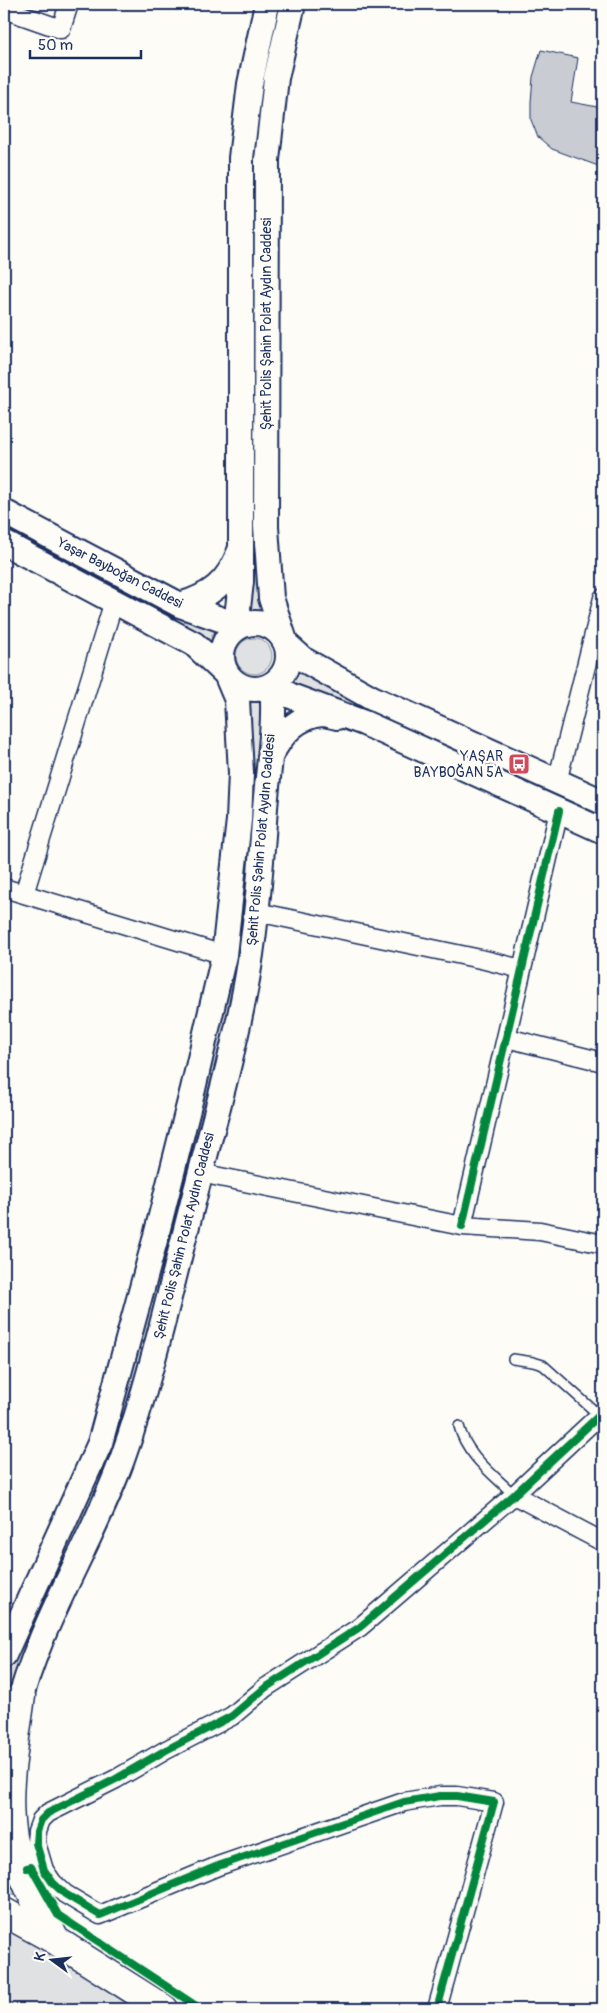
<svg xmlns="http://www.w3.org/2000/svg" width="607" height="2013" viewBox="0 0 607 2013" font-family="Pangolin,sans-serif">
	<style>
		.green { fill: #e0e1e3; stroke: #7e88a0 }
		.building { fill: #c9ccd3; stroke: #1b2f5e }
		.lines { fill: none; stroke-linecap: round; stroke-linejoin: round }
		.lane-casing { stroke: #1b2f5e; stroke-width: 12 }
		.street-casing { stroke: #1b2f5e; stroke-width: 21 }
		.secondary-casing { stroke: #1b2f5e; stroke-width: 28 }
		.primary-casing { stroke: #1b2f5e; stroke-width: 31 }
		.lane { stroke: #fdfcf7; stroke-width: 9 }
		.street { stroke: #fdfcf7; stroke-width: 18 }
		.secondary { stroke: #fdfcf7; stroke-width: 24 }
		.primary { stroke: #fdfcf7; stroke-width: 28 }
		.cycleway-casing { stroke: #fdfcf7; stroke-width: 11 }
		.cycleway { stroke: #00873e; stroke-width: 8 }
		.labels { text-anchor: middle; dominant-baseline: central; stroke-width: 5; stroke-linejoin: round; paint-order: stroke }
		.street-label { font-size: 14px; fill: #1b2f5e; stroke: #fdfcf7 }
		.poi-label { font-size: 14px; fill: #1b2f5e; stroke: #fdfcf7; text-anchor: end }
	</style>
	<rect width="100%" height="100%" fill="#fdfcf7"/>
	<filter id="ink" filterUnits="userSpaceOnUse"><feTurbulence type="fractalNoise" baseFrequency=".02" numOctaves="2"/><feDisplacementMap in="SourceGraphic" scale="10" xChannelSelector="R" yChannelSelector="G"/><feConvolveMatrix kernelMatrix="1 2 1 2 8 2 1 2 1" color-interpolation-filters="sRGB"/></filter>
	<g filter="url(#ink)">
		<!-- green -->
		<path class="green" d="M 278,4 L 282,4 L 272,40 L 261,107 L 255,172 L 255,550 L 257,583 L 262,615 L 246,612 L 252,172 L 257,106 Z
			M 4,525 L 180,618 L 218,628 L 212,635 L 210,644 L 178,621 L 79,571 L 4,529 Z
			M236 656a18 18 0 1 1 36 0a18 18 0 1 1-36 0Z
			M 297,667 L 347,698 L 603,814 L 603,819 L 291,684 Z
			M 246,700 L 265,700 C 256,800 249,901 231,999 L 151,1318 L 123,1418 L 105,1472 L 84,1521 L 27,1645 L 4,1711 L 4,1680 L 101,1471 L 120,1417 L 147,1317 L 227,999 C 245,901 260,798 246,700 Z
			M 4,1822 L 31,1905 L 4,1888 Z
			M 4,1923 L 135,2009 L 4,2009 Z"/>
		<!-- building -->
		<path class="building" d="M 541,50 L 578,58 L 571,102 L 603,108 L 603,160 L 601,167 L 552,149 L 538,137 L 531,120 L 531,102 L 533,77 Z"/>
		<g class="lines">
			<!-- lane casing -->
			<g class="lane-casing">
				<path id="lane" d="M 513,1359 L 533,1362 L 543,1365 L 600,1416
					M 459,1426 C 466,1455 494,1475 514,1495"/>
			</g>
			<!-- street casing -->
			<g class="street-casing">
				<path id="street" d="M 4,9 L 61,29 L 69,4
					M 557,782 L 603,598
					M 4,888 L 224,955
					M 24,894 L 114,601
					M 257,912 L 485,960 L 521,969
					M 507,1038 L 603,1062
					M 200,1173 L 462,1226 L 540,1231 L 603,1244
					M 462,1226 L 559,811
					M 514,1495 L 603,1542
					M 437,2009 L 494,1802 L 457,1796 L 440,1796 L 404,1802 L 218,1866 L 100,1915 L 65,1894 L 53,1883 L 44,1870 L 36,1843 L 37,1831 L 41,1820 L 48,1813 L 116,1779 L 166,1750 L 232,1716 L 265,1688 L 360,1627 L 514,1495 L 603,1412"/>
			</g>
			<!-- secondary casing -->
			<g class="secondary-casing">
				<path id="secondary" d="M 293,4 L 276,78 L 267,160 L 266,527 L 271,598 L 286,644 L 304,660 L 372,698 L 603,802
					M 4,512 L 180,605 L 240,626
					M 4,543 L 194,644 L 226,674 L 237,700 L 241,773 L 239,820 L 224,955 L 193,1089 L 155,1240 L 100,1443 L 4,1655
					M 180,605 C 210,596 228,583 239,553
					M222 656a33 33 0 1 1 66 0a33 33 0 1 1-66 0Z
					M 240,626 L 238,608 L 241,582 L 241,158 L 250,84 L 267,4
					M 272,685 L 291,696 L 364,723 L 603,831
					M 270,757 C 280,736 297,716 322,714 C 326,714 332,716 337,717
					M 16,1715 C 38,1624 92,1544 123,1457 C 151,1378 169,1295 190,1214 C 210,1134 234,1055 248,974 C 257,919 261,864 265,808 C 268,770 276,723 272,685"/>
			</g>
			<!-- primary casing -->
			<g class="primary-casing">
				<path id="primary" d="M 21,1696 C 15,1743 4,1790 12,1837 C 18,1873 39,1907 55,1940
					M 4,1912 L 55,1940 L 164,2009"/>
			</g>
			<!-- lane -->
			<use href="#lane" class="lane"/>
			<!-- street -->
			<use href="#street" class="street"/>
			<!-- secondary -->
			<use href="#secondary" class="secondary"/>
			<!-- primary -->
			<use href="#primary" class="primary"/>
			<!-- cycleway casing -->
			<g class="cycleway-casing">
				<path id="cycleway" d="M 462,1226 L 559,811
					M 27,1868 L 31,1867 L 58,1915 L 201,2009
					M 437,2009 L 494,1802 L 457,1796 L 440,1796 L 404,1802 L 218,1866 L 100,1915 L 65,1894 L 53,1883 L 44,1870 L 36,1843 L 37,1831 L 41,1820 L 48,1813 L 116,1779 L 166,1750 L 232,1716 L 265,1688 L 360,1627 L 514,1495 L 603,1412"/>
			</g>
			<!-- cycleway -->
			<use href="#cycleway" class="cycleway"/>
		</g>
	</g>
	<!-- icons -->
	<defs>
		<g id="bus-square" transform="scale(1.125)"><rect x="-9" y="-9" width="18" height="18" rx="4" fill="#d1495b" stroke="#fdfcf7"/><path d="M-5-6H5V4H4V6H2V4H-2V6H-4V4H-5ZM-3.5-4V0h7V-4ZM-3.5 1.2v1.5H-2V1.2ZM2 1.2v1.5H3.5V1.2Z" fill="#fff"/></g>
	</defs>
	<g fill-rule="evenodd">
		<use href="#bus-square" x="519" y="764"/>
	</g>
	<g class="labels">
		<!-- street labels -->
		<g class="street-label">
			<text transform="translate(266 324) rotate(-90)">Şehit Polis Şahin Polat Aydın Caddesi</text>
			<text transform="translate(120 573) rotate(27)">Yaşar Bayboğan Caddesi</text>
			<text transform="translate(261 840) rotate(-85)">Şehit Polis Şahin Polat Aydın Caddesi</text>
			<text transform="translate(184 1236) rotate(-76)">Şehit Polis Şahin Polat Aydın Caddesi</text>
		</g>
		<!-- poi labels -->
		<g class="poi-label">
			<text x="503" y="756">YAŞAR<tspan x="503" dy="16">BAYBOĞAN 5A</tspan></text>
		</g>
	</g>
	<!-- margin -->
	<rect width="607" height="2013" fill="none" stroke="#fdfcf7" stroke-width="20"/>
	<rect x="10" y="10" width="587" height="1993" fill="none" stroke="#1b2f5e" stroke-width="2" filter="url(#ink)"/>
	<!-- north arrow -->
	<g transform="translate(52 1960) rotate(285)" stroke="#fdfcf7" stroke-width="4" paint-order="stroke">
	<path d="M0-4L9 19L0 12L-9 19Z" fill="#1b2f5e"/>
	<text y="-8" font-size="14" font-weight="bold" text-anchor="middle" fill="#1b2f5e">K</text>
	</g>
	<!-- scale -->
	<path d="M30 50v8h111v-8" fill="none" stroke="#1b2f5e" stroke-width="2.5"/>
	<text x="38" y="50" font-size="15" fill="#1b2f5e" stroke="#fdfcf7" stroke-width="4" paint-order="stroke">50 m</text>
</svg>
